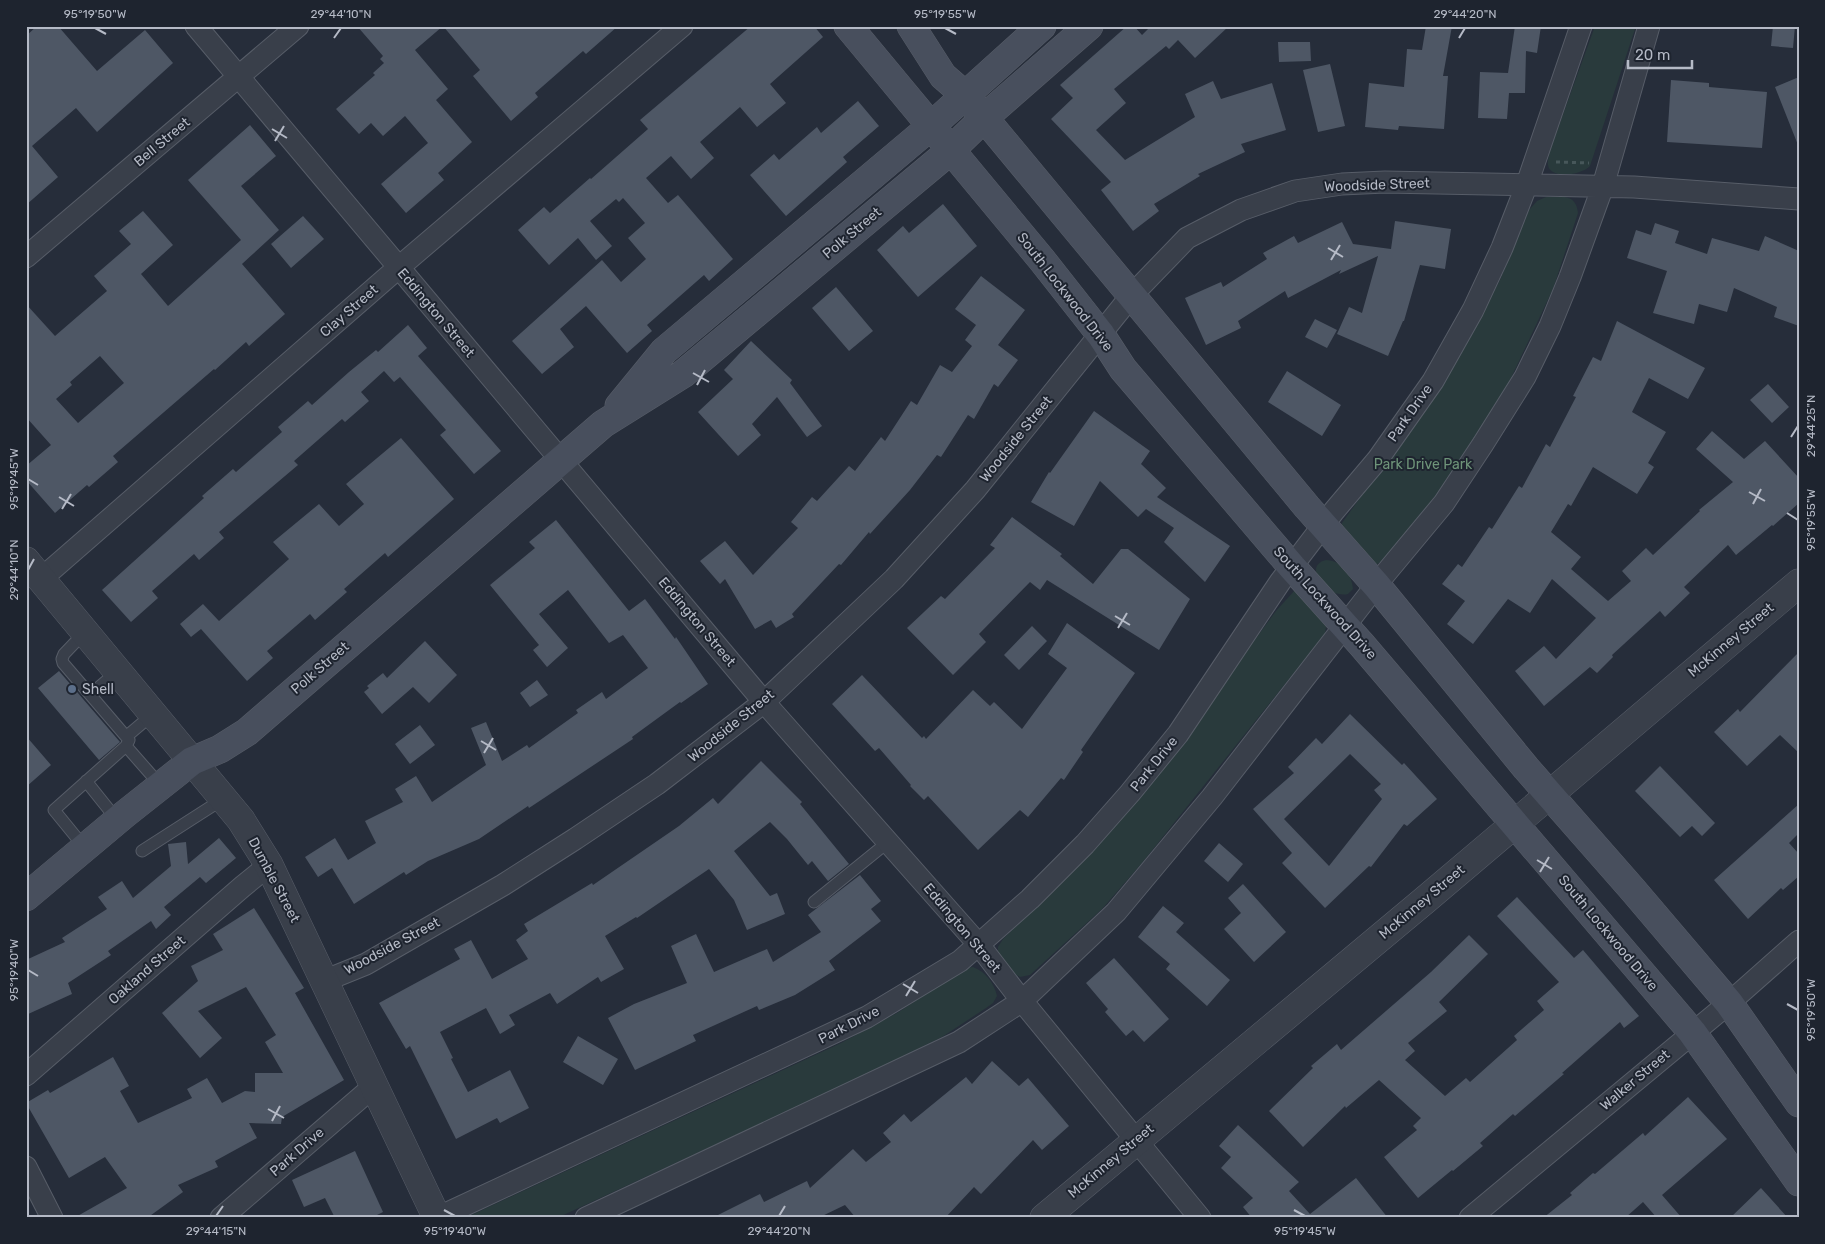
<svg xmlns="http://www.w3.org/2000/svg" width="1825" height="1244" viewBox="0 0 1825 1244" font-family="Rubik,sans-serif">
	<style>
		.green { fill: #293a3c }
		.building { fill: #4e5765; fill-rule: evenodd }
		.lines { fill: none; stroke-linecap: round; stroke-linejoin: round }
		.service-casing { stroke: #575d68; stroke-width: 13 }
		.minor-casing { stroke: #575d68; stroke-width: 23 }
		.tertiary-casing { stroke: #575d68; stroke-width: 29 }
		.secondary-casing { stroke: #575d68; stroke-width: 29 }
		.path { stroke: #47575a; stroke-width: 3; stroke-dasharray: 4 4; stroke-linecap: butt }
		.service { stroke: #393f4a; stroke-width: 11 }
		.minor { stroke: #393f4a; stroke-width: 21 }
		.tertiary { stroke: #393f4a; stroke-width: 28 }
		.secondary { stroke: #484f5d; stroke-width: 28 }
		.ticks { fill: none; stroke: #b5bac6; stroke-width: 2 }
		.service-dot { fill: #5c6f8a; stroke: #1e242f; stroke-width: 2 }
		.labels { text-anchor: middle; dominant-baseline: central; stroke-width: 4; stroke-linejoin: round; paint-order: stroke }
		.street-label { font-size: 14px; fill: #b5bac6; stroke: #1e242f }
		.park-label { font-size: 14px; fill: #6e9479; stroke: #1e242f }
		.poi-label { font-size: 14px; fill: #b5bac6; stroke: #1e242f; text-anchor: start }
		.neatline { fill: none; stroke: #b5bac6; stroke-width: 2 }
		.ticks-label { font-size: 12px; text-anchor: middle; fill: #b5bac6 }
	</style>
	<rect width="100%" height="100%" fill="#262d3a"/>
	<!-- green -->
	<path class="green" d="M 1595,26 L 1636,26 L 1590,166 C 1582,175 1550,180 1548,165 C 1547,162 1549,157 1549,153 Z
		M 1546,197 C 1562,197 1576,193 1578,213 L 1553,289 L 1503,395 L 1446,483 L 1383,561 L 1377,564 L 1371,562 L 1342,529 L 1342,523 L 1445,379 L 1471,336 L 1500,280 L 1529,210 L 1537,201 Z
		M 1326,560 C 1341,560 1352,574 1353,589 L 1348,594 C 1326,599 1302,565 1326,560 Z
		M 1295,590 L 1326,626 L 1325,634 L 1142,863 L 1102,909 L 1030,975 L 1020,977 L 1013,973 L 998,955 L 998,947 L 1003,939 L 1085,859 L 1144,789 L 1276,611 Z
		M 973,967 C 986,972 994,983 997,996 L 993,1003 L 986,1008 L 942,1037 L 865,1075 L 557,1218 L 465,1218 L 841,1043 L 897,1013 L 966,968 Z"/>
	<!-- building -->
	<path class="building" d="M 37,26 L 58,26 L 97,71 L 145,30 L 173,63 L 97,132 L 76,108 L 32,146 L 58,177 L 26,205 L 26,36 Z
		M 357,26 L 618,26 L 586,54 L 583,51 L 535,93 L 538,97 L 511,121 L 473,76 L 480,70 L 443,26 L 415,50 L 448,89 L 436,100 L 472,142 L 438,173 L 444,180 L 406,213 L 381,184 L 428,143 L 405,116 L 383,136 L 371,123 L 359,134 L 336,109 L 375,75 L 373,73 L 384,63 L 380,59 L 383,56 Z
		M 751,26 L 814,26 L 823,37 L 770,84 L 786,103 L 757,127 L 740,107 L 700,142 L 714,158 L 691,179 L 671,156 L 646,178 L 668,203 L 678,195 L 733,259 L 709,281 L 704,275 L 647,325 L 652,331 L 627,353 L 586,306 L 560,329 L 574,347 L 542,374 L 512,341 L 602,260 L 621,282 L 646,259 L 628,238 L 645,223 L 623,198 L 619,202 L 616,199 L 590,221 L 612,246 L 596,260 L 578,238 L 549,265 L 518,230 L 544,207 L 550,213 L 590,178 L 591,179 L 648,129 L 640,120 Z
		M 1127,26 L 1134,26 L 1142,35 L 1151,26 L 1229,26 L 1195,58 L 1178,40 L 1169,49 L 1166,46 L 1114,89 L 1126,103 L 1096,130 L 1125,160 L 1195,117 L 1185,94 L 1213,81 L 1221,99 L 1272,83 L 1286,130 L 1241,144 L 1245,152 L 1198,174 L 1200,176 L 1154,204 L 1159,211 L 1133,231 L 1101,190 L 1111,182 L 1051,119 L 1073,98 L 1060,85 Z
		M 1426,26 L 1452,26 L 1443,76 L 1448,76 L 1444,129 L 1399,126 L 1398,130 L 1365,127 L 1369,83 L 1404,87 L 1407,49 L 1422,50 Z
		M 1515,26 L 1541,26 L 1537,53 L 1526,51 L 1525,93 L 1509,93 L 1507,119 L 1478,118 L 1480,72 L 1508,73 Z
		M 1773,26 L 1795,26 L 1793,48 L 1771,46 Z
		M 1278,42 L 1310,42 L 1311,61 L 1279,62 Z
		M 1330,64 L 1345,126 L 1318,132 L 1303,70 Z
		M 1799,77 L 1799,144 L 1798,145 L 1775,87 Z
		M 1671,80 L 1709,83 L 1709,87 L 1767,92 L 1762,148 L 1667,142 Z
		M 858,101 L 879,126 L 843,157 L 847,162 L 786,216 L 750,175 L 774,154 L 779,160 L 817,127 L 821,133 Z
		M 250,125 L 276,156 L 241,186 L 279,230 L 242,264 L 285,314 L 249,346 L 246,342 L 215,370 L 214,369 L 113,456 L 118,462 L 89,487 L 87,485 L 55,513 L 26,480 L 26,466 L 51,445 L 26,417 L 26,304 L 55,336 L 107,291 L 94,276 L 131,244 L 119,231 L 143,211 L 173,245 L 141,274 L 168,306 L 241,240 L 188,180 ZM 100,356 L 124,383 L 78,423 L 56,399 L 72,385 L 70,382 Z
		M 943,204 L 977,246 L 918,297 L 877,250 L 903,226 L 909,233 Z
		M 303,216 L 324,239 L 291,268 L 271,244 Z
		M 1395,221 L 1451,229 L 1445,269 L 1420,265 L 1404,321 L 1403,321 L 1388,356 L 1337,334 L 1349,307 L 1362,313 L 1378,256 L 1339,274 L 1341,270 L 1288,298 L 1285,291 L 1238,321 L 1241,328 L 1206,345 L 1185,298 L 1221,282 L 1223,287 L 1267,259 L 1263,253 L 1294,236 L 1298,243 L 1342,222 L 1353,244 L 1391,249 Z
		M 1655,223 L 1679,231 L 1675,243 L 1707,254 L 1712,238 L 1759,251 L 1765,236 L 1799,251 L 1799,326 L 1774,317 L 1777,307 L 1734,288 L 1727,312 L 1699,304 L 1694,324 L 1653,313 L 1667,271 L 1627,258 L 1636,230 L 1651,235 Z
		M 981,276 L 1025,310 L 998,345 L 1018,360 L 998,387 L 994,384 L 974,419 L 968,415 L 941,457 L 937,455 L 910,490 L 870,534 L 869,532 L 841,565 L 839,564 L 792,614 L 794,617 L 776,628 L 771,620 L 755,629 L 725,579 L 720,584 L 700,561 L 725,541 L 753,575 L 798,528 L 791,522 L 812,497 L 817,501 L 849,466 L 855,471 L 881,437 L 885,441 L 911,401 L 917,405 L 940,365 L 952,372 L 972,346 L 965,340 L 976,325 L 955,309 Z
		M 836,287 L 873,331 L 849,351 L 812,308 Z
		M 1315,319 L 1337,330 L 1327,348 L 1305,337 Z
		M 1617,321 L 1705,368 L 1688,399 L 1649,378 L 1632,412 L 1666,432 L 1648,463 L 1654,467 L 1637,494 L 1593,467 L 1571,506 L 1568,504 L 1551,532 L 1581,557 L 1571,569 L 1608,601 L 1631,581 L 1622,571 L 1646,548 L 1653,555 L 1700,511 L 1699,510 L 1733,482 L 1696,449 L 1712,431 L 1744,459 L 1765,441 L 1799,478 L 1799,503 L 1773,526 L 1772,525 L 1736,555 L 1728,545 L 1684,587 L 1690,593 L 1665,617 L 1660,611 L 1612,655 L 1613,657 L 1597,673 L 1590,667 L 1544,706 L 1515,671 L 1544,646 L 1556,659 L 1596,618 L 1552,579 L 1530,613 L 1508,599 L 1473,644 L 1447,624 L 1465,601 L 1442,584 L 1458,564 L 1462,567 L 1489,527 L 1492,529 L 1519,486 L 1522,488 L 1546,444 L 1550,447 L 1576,397 L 1573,396 L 1593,357 L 1601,361 Z
		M 408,325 L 427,348 L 418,356 L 501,451 L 474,474 L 440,435 L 446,430 L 400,377 L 394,382 L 384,371 L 361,392 L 369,401 L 345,422 L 342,419 L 294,461 L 298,465 L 219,532 L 224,538 L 199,560 L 194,554 L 152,591 L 158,598 L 131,622 L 102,590 L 204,498 L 202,496 L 233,469 L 236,472 L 282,432 L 278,427 L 308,401 L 312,405 L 349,372 L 376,350 L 378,352 Z
		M 751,341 L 792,380 L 790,383 L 822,426 L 807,437 L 777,397 L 752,424 L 761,435 L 738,456 L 698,412 L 733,379 L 724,370 Z
		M 1287,371 L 1341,405 L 1322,436 L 1268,402 Z
		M 1768,384 L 1789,407 L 1772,423 L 1750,400 Z
		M 1094,411 L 1150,451 L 1141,464 L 1166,488 L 1157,497 L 1230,546 L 1205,582 L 1164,542 L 1174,528 L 1146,509 L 1138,517 L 1100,481 L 1074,526 L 1031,502 L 1049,472 L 1050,473 Z
		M 401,438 L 454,499 L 388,557 L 385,553 L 344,589 L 347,592 L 315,620 L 310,614 L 267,651 L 273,658 L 247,681 L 201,629 L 191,637 L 180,624 L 203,604 L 219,621 L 289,559 L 273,542 L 319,504 L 339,526 L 364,504 L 346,484 Z
		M 1012,517 L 1062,554 L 1060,556 L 1093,584 L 1121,549 L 1128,549 L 1190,599 L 1159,650 L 1047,580 L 1040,590 L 1030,582 L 979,634 L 986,642 L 953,675 L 907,628 L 941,596 L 945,599 L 995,548 L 990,545 Z
		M 556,520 L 629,611 L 645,599 L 675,639 L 676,637 L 708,684 L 681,703 L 680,702 L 632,737 L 633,739 L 529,808 L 528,806 L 479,839 L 428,861 L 406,875 L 404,872 L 354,904 L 332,868 L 318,877 L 305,857 L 335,838 L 348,860 L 376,843 L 365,821 L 403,802 L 395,789 L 416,776 L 432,802 L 486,765 L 471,728 L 486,722 L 502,761 L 527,745 L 529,748 L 578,713 L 576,710 L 602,692 L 606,699 L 648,668 L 623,635 L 609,643 L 568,590 L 539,614 L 568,648 L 547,667 L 533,650 L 539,645 L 490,585 L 535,548 L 529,542 Z
		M 1067,623 L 1135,673 L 1081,750 L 1083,752 L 1064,780 L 1061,778 L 1028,817 L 1020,810 L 978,850 L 928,796 L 924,800 L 910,786 L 911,785 L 879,748 L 875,751 L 832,704 L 862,675 L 922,738 L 924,736 L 926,739 L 973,690 L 990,706 L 994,702 L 1022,729 L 1067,668 L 1048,654 Z
		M 1032,626 L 1047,641 L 1019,670 L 1004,655 Z
		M 425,641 L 457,675 L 429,703 L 413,687 L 382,714 L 364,692 L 369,688 L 367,686 L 383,673 L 387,678 Z
		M 1799,652 L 1799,753 L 1780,735 L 1747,766 L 1714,732 L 1738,709 L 1740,712 Z
		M 59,671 L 120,742 L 99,760 L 38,688 Z
		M 537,680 L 548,695 L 530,707 L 520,693 Z
		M 1350,714 L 1402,765 L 1404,763 L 1437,799 L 1407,826 L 1404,824 L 1371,867 L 1369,866 L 1325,908 L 1282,863 L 1292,853 L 1253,809 L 1294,773 L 1288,767 L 1316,738 L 1322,744 ZM 1350,754 L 1381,784 L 1374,790 L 1382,799 L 1329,866 L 1284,819 Z
		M 420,725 L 435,745 L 410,764 L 395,744 Z
		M 26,736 L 51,765 L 26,787 Z
		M 761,761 L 802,802 L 800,804 L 849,864 L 828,881 L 812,861 L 808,865 L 787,839 L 770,822 L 734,851 L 770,896 L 777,893 L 785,914 L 747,930 L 734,900 L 709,869 L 637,918 L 636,917 L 605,936 L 624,969 L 601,982 L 598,977 L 557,1004 L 550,993 L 509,1015 L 515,1025 L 500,1034 L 486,1008 L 440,1032 L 453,1058 L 451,1059 L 468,1092 L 510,1070 L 529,1108 L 500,1123 L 497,1118 L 456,1139 L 410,1046 L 406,1049 L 379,1003 L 460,959 L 454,949 L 471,940 L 492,979 L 528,959 L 516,940 L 528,931 L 524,924 L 592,883 L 593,885 L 679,826 L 713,798 L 718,804 Z
		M 1660,766 L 1715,823 L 1702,836 L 1692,826 L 1680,837 L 1635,791 Z
		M 1799,804 L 1799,833 L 1789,843 L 1799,854 L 1799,876 L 1783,890 L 1781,888 L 1748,919 L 1714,880 Z
		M 219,838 L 236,858 L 206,883 L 200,877 L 164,907 L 171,915 L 156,929 L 151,921 L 108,951 L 111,955 L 68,983 L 72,994 L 26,1015 L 26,960 L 65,942 L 62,938 L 107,909 L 98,897 L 122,881 L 133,898 L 171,866 L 168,844 L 186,842 L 188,864 Z
		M 1219,843 L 1243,864 L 1228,882 L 1204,861 Z
		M 860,875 L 881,901 L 871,909 L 881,921 L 829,961 L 835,970 L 795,995 L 759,1010 L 757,1006 L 693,1035 L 696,1041 L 635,1070 L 608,1018 L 634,1004 L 687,983 L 671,946 L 696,934 L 714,972 L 767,949 L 773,962 L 821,932 L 808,915 Z
		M 1243,884 L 1286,932 L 1254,962 L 1224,929 L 1241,913 L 1228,898 Z
		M 1517,897 L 1574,958 L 1583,950 L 1639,1016 L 1624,1028 L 1620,1022 L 1562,1073 L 1564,1074 L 1515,1116 L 1513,1114 L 1480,1143 L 1483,1146 L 1453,1171 L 1452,1170 L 1418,1198 L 1384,1157 L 1417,1130 L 1413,1126 L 1421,1118 L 1379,1080 L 1346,1108 L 1345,1106 L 1303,1147 L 1269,1111 L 1313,1068 L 1311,1066 L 1337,1044 L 1341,1050 L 1431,972 L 1469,935 L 1488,954 L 1439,1002 L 1447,1011 L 1408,1043 L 1415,1051 L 1405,1060 L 1445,1096 L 1466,1078 L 1470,1082 L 1517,1040 L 1514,1036 L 1544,1010 L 1537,1001 L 1559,982 L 1497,916 Z
		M 1163,906 L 1184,923 L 1176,932 L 1230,980 L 1207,1006 L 1166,969 L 1170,964 L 1138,937 Z
		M 254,908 L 304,988 L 295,993 L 344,1080 L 282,1117 L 281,1124 L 249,1123 L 257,1138 L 215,1161 L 218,1167 L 178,1185 L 183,1192 L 147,1218 L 74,1218 L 127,1188 L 105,1157 L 69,1178 L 26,1103 L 48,1090 L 50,1093 L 113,1057 L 129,1086 L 120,1091 L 138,1123 L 192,1098 L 187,1089 L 207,1078 L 222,1103 L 245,1091 L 255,1092 L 255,1073 L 283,1073 L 265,1042 L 276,1035 L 246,987 L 198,1011 L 222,1038 L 200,1058 L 162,1013 L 198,981 L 191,966 L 223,950 L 213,934 Z
		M 1114,958 L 1169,1019 L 1144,1042 L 1133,1030 L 1126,1036 L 1105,1012 L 1108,1009 L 1086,983 Z
		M 578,1036 L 618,1059 L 603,1085 L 563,1062 Z
		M 992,1061 L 1019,1086 L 1028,1078 L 1069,1126 L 1042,1150 L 1033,1140 L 981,1194 L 974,1187 L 945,1218 L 856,1218 L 845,1205 L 818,1218 L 712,1218 L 760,1194 L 764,1202 L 807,1181 L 810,1188 L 853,1149 L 866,1162 L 891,1142 L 883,1133 L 904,1114 L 911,1122 L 966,1077 L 972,1084 Z
		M 1688,1097 L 1727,1139 L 1662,1195 L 1682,1218 L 1657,1218 L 1643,1202 L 1625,1218 L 1543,1218 L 1572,1195 L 1570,1193 L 1593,1173 L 1595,1174 L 1643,1133 L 1645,1136 Z
		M 1238,1125 L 1299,1182 L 1289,1191 L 1310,1214 L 1356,1178 L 1388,1218 L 1252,1218 L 1243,1207 L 1253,1198 L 1221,1168 L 1231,1157 L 1219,1146 Z
		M 355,1151 L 383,1212 L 371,1218 L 335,1218 L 325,1198 L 304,1207 L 292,1180 Z
		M 1761,1188 L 1788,1218 L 1730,1218 Z"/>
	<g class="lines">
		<!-- service casing -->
		<g class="service-casing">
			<path id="service" d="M 85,632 L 64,654 L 62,659 L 63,663 L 129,740 L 126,746 L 54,810 L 85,848
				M 91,694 L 118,671
				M 127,736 L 153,714
				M 126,746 L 161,786
				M 86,781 L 118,821
				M 142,851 L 223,799
				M 814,902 L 888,842"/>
		</g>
		<!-- minor casing -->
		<g class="minor-casing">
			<path id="minor" d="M 196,26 L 764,702 L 979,945 L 1022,1001 L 1200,1218
				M 26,257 L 298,26
				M 41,579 L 398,268 L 682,26
				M 324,981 L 366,964 L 503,885 L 575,839 L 657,784 L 764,702 L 894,579 L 975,490 L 1131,296 L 1187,238 L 1241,210 L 1295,191 L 1342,184 L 1385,182 L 1634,187 L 1799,199
				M 26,1075 L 242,887 L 269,865
				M 26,1167 L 52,1218
				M 221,1218 L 374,1086
				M 437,1218 L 867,1017 L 960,961 L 1030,899 L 1085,844 L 1130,793 L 1178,734 L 1280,582 L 1334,511 L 1378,459 L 1433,381 L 1473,310 L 1502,248 L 1527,184 L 1581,26
				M 586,1218 L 959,1042 L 1022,1001 L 1116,912 L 1212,797 L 1385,574 L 1444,503 L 1483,444 L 1525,377 L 1550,326 L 1570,277 L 1603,186 L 1649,26
				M 1470,1218 L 1729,1003 L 1799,941"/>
		</g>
		<!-- tertiary casing -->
		<g class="tertiary-casing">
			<path id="tertiary" d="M 26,561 L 241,820 L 269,865 L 437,1218
				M 1044,1218 L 1425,900 L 1799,583"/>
		</g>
		<!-- secondary casing -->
		<g class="secondary-casing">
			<path id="secondary" d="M 848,26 L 1042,260 L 1101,335 L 1123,369 L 1292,567 L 1362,645 L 1692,1032 L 1799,1182
				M 911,26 L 943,76 L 966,96 L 1307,507 L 1377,586 L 1526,768 L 1633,890 L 1729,1003 L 1799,1103
				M 619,406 L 664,351 L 930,127 L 1042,26
				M 26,897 L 125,814 L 192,761 L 220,749 L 247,732 L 603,424 L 683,374 L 950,151 L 984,118 L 1089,26"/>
		</g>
		<!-- path -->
		<path class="path" d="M 1556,162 L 1589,163"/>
		<!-- service -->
		<use href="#service" class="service"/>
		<!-- minor -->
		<use href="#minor" class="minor"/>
		<!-- tertiary -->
		<use href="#tertiary" class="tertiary"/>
		<!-- secondary -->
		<use href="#secondary" class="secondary"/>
	</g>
	<!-- ticks -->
	<path class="ticks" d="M 95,28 L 106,34M 945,28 L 956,34M 334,38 L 341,28M 1459,38 L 1465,28M 272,129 L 287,138M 275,141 L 284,126M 1328,248 L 1343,257M 1331,260 L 1340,245M 693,373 L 709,382M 697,385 L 705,370M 1791,437 L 1798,426M 28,479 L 38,485M 1749,492 L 1765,501M 59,497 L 74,506M 1753,504 L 1761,489M 62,509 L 71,494M 1787,513 L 1798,520M 28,570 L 34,559M 1115,616 L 1130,625M 1118,628 L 1127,613M 481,741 L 496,750M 484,753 L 493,738M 1537,860 L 1552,869M 1540,872 L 1549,857M 28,970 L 38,976M 903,984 L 918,993M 906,996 L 915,981M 1787,1004 L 1798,1010M 268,1109 L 284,1118M 272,1121 L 280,1106M 444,1210 L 455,1216M 1294,1210 L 1305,1216M 216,1216 L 223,1206M 779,1216 L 785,1206"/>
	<!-- markers -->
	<circle class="service-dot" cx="72" cy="689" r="5"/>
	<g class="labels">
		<!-- street labels -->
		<g class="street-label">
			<text transform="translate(162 142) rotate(-40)">Bell Street</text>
			<text transform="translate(1377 185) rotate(-2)">Woodside Street</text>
			<text transform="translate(852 233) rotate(-40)">Polk Street</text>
			<text transform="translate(1065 292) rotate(52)">South Lockwood Drive</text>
			<text transform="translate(349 311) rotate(-41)">Clay Street</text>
			<text transform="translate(436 313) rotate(50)">Eddington Street</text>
			<text transform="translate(1410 413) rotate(-55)">Park Drive</text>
			<text transform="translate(1016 439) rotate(-51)">Woodside Street</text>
			<text transform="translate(1325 603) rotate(48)">South Lockwood Drive</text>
			<text transform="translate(697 622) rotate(50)">Eddington Street</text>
			<text transform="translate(1731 640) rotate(-40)">McKinney Street</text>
			<text transform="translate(320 668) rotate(-41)">Polk Street</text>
			<text transform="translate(731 726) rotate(-39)">Woodside Street</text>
			<text transform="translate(1154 764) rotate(-51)">Park Drive</text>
			<text transform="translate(274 880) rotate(62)">Dumble Street</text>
			<text transform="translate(1422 902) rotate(-40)">McKinney Street</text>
			<text transform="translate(962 928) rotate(50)">Eddington Street</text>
			<text transform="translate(1608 933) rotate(50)">South Lockwood Drive</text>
			<text transform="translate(392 946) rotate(-28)">Woodside Street</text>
			<text transform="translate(147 970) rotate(-41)">Oakland Street</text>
			<text transform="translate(849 1025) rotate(-27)">Park Drive</text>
			<text transform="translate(1635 1080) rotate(-40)">Walker Street</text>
			<text transform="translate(297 1152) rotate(-41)">Park Drive</text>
			<text transform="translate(1111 1161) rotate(-40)">McKinney Street</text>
		</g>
		<!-- park labels -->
		<g class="park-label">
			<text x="1423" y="464">Park Drive Park</text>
		</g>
		<!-- poi labels -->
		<g class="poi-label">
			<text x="82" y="689">Shell</text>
		</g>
	</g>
	<!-- border -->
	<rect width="1825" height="1244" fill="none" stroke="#1e242f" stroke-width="55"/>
	<!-- scale -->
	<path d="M1628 60v8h64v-8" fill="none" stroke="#b5bac6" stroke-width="2.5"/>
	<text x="1635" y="60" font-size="15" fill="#b5bac6" stroke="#1e242f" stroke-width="4" paint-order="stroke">20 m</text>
	<rect x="28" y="28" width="1770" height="1188" class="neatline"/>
	<g class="ticks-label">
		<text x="95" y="18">95°19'50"W</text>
		<text x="341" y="18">29°44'10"N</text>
		<text x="945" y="18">95°19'55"W</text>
		<text x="1465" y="18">29°44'20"N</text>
		<text transform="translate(1811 426) rotate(-90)" y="4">29°44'25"N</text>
		<text transform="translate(14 479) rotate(-90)" y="4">95°19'45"W</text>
		<text transform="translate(1811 520) rotate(-90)" y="4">95°19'55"W</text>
		<text transform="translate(14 570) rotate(-90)" y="4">29°44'10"N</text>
		<text transform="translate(14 970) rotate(-90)" y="4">95°19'40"W</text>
		<text transform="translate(1811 1010) rotate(-90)" y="4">95°19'50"W</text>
		<text x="216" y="1235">29°44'15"N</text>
		<text x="455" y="1235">95°19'40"W</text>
		<text x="779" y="1235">29°44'20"N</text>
		<text x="1305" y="1235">95°19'45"W</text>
	</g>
</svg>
